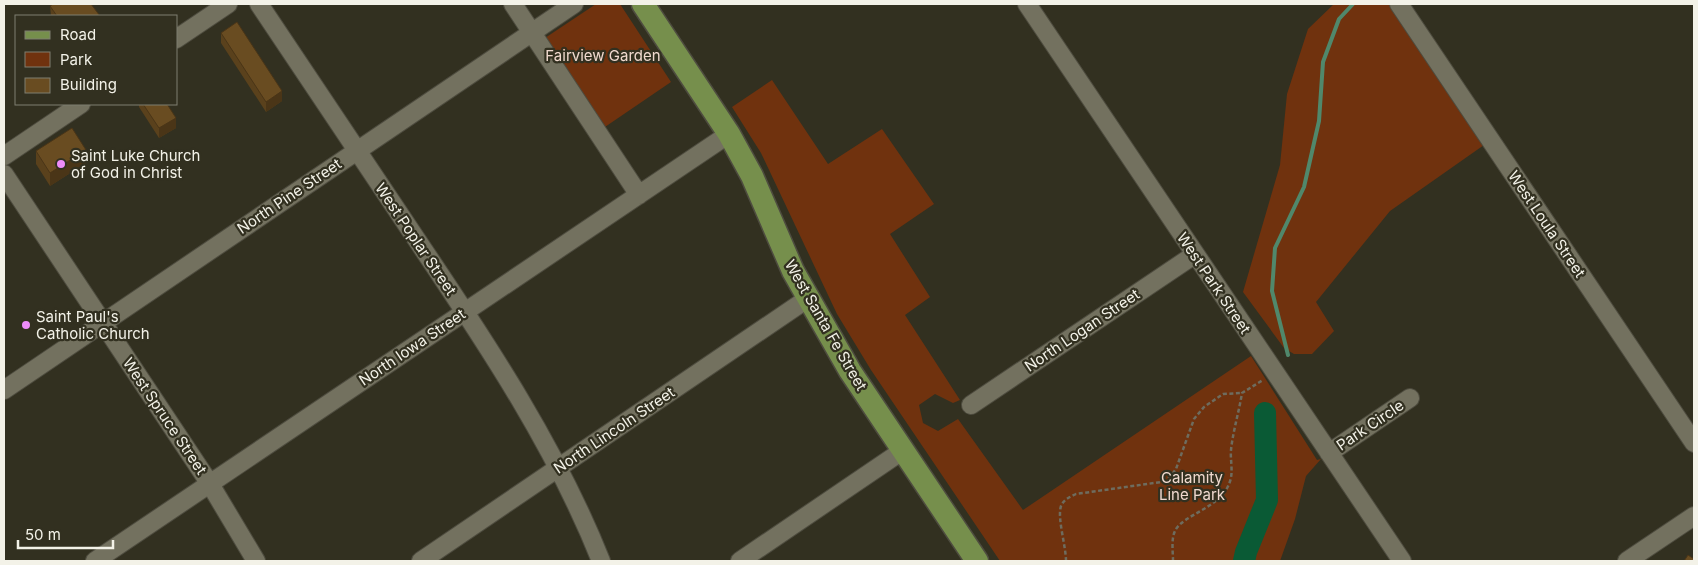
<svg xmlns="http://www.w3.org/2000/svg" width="1698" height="565" viewBox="0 0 1698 565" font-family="Inter,sans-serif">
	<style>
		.green { fill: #70320e }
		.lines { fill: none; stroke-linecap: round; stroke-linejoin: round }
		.stream { stroke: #50886b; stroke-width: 4 }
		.river { stroke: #0a5a35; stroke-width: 22 }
		.minor-casing { stroke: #4e4c3f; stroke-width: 20 }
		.major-casing { stroke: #4e4c3f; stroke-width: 25 }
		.path { stroke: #6e6c5e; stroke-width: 2.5; stroke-dasharray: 4 2.5; stroke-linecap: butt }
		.minor { stroke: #73715f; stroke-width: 18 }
		.major { stroke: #768f4c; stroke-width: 22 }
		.wall { fill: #5a411c }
		.shaded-wall { fill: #4a3517 }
		.building { fill: #694c21; stroke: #4a3517 }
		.poi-dot { fill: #ee8cf9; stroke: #323020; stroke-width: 2 }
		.labels { text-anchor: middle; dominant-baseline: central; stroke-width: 4.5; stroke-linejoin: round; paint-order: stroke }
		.park-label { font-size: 15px; fill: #f0d9ce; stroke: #323020 }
		.poi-label { font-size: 15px; fill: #f3f2e8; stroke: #323020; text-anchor: start }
		.street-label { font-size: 15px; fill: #f3f2e8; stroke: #323020 }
	</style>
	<rect width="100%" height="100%" fill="#323020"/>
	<!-- green -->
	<path class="green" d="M 596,4 L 620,4 L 671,82 L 602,129 L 542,40 Z
		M 1334,4 L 1389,4 L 1484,145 L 1390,211 L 1316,302 L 1334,331 L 1312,354 L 1294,354 L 1284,348 L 1243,292 L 1280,165 L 1287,94 L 1308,29 Z
		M 772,80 L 828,164 L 882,129 L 934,204 L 890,234 L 930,297 L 905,315 L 960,400 L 953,403 L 935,394 L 919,405 L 923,423 L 938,431 L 958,419 L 1023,510 L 1251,356 L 1317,460 L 1321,459 L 1306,476 L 1295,519 L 1280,561 L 1000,561 L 871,370 L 837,314 L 761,153 L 732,107 Z"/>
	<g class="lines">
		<!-- stream -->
		<path class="stream" d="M 1288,355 L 1272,291 L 1275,248 L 1304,187 L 1319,121 L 1323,62 L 1339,19 L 1353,4"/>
		<!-- river -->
		<path class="river" d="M 1244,561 L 1246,552 L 1267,500 L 1265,413"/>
		<!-- minor casing -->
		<g class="minor-casing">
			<path id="minor" d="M 259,4 C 313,85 367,166 421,246 C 489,347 556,448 601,561
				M 513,4 L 639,195
				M 1027,4 L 1402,561
				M 1399,4 L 1694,443
				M 176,39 L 228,4
				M 4,156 L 81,104
				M 4,174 L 210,484 L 256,561
				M 4,390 L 574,4
				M 971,405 L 1194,255
				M 1329,453 L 1410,398
				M 95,561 L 729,134
				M 421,561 L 807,299
				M 740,561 L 902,451
				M 1627,561 L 1694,516"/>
		</g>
		<!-- major casing -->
		<g class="major-casing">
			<path id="major" d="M 643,4 L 729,134 L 752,176 L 793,271 L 850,371 L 977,561"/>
		</g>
		<!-- path -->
		<path class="path" d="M 1066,561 C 1066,546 1057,518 1061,506 C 1064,499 1070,497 1076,494 L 1161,482 L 1170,477 L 1176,469 L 1194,419 L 1204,407 L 1223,394 L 1242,393
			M 1173,561 C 1173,552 1171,539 1175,531 C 1182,515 1220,508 1229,484 C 1234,473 1230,461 1231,450 C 1233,431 1239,412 1242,393 L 1263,380"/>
		<!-- minor -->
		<use href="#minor" class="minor"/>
		<!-- major -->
		<use href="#major" class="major"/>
	</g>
	<!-- wall -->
	<path class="wall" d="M 50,6 L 100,16 L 51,16 Z
		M 221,33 L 282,101 L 266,112 L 221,43 Z
		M 139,104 L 167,104 L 176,128 L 159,138 L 139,107 Z
		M 36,151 L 86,163 L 50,186 L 36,164 Z"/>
	<!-- shaded-wall -->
	<path class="shaded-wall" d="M 282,91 L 282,101 L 266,112 L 266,102 Z
		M 176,118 L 176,128 L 159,138 L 159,128 Z
		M 86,150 L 86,163 L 50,186 L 50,173 Z"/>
	<!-- building -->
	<path class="building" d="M 53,4 L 91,4 L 100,16 L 57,16 L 50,6 Z
		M 237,22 L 282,91 L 266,102 L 221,33 Z
		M 143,104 L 167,104 L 176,118 L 159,128 Z
		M 72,128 L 86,150 L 50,173 L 36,151 Z
		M 1688,555 L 1694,559 L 1694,561 L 1684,561 Z"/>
	<!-- markers -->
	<g class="poi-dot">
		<circle cx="61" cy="164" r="5"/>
		<circle cx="26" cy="325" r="5"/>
	</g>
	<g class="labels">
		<!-- park labels -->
		<g class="park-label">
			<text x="603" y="55">Fairview Garden</text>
			<text x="1192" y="477">Calamity<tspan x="1192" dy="17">Line Park</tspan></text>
		</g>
		<!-- poi labels -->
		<g class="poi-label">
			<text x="71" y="155">Saint Luke Church<tspan x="71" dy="17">of God in Christ</tspan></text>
			<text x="36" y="316">Saint Paul's<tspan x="36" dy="17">Catholic Church</tspan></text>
		</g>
		<!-- street labels -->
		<g class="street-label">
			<text transform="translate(289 196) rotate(-34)">North Pine Street</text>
			<text transform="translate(1547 224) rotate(56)">West Loula Street</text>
			<text transform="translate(416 239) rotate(56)">West Poplar Street</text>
			<text transform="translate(1214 283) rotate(56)">West Park Street</text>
			<text transform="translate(826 325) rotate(60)">West Santa Fe Street</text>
			<text transform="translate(1082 330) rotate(-34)">North Logan Street</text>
			<text transform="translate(412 347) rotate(-34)">North Iowa Street</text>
			<text transform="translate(165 416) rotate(56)">West Spruce Street</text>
			<text transform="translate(1370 425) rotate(-34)">Park Circle</text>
			<text transform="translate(614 430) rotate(-34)">North Lincoln Street</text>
		</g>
	</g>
	<!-- border -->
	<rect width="1698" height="565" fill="none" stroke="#f3f2e8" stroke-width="10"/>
	<!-- legend -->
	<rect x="15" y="15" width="162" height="90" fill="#323020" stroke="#7f7e70"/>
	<rect x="25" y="31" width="25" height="8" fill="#768f4c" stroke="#7f7e70"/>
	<text x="60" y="40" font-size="15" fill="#f3f2e8">Road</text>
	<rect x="25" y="52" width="25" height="15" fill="#70320e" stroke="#7f7e70"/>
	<text x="60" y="65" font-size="15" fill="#f3f2e8">Park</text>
	<rect x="25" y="78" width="25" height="15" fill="#694c21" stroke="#7f7e70"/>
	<text x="60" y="90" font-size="15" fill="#f3f2e8">Building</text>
	<!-- scale -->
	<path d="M18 540v8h95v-8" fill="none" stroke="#f3f2e8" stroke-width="2.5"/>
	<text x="25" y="540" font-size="15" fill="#f3f2e8" stroke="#323020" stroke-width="4" paint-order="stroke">50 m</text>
</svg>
